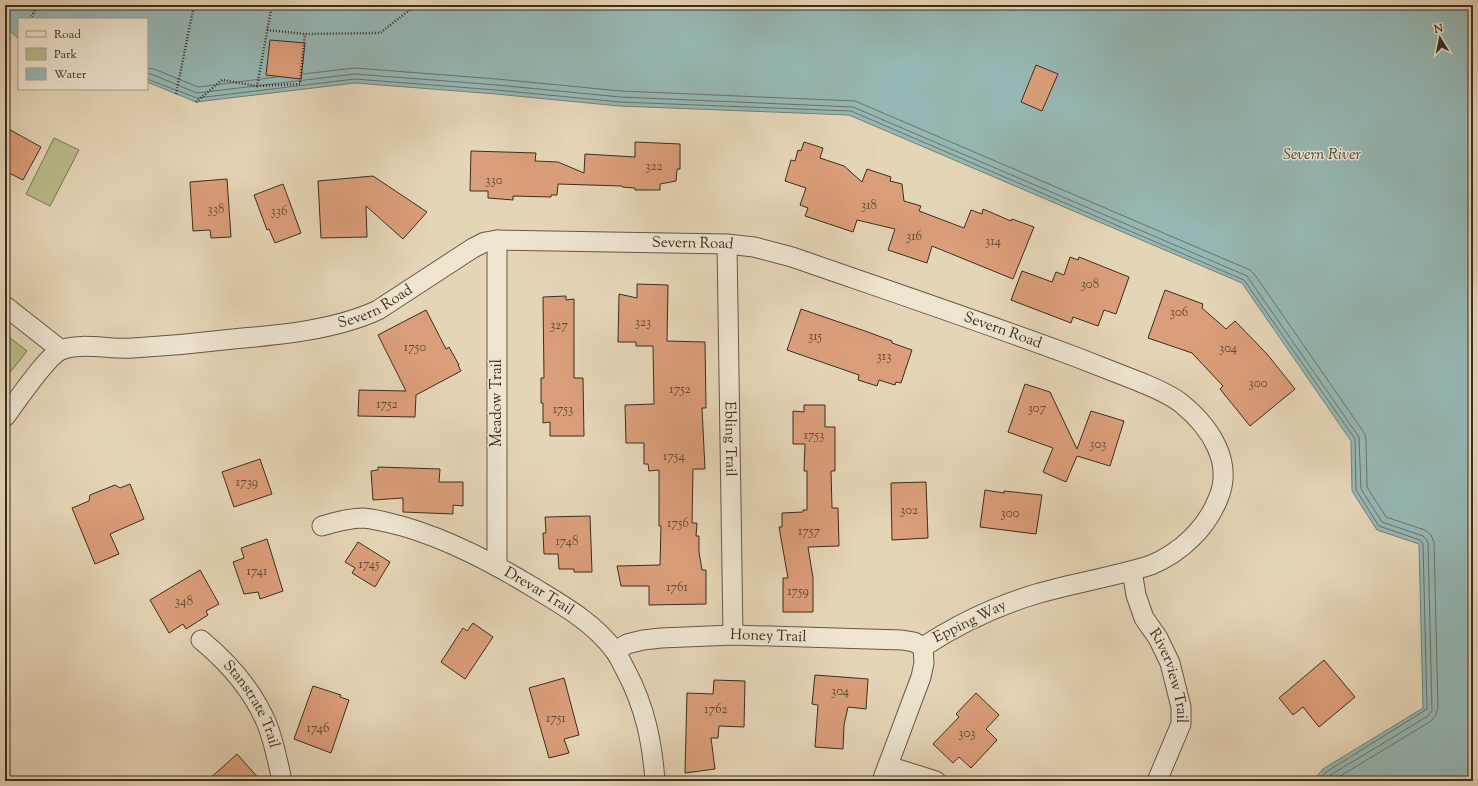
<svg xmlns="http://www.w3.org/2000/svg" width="1478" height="786" viewBox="0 0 1478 786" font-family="'Sorts Mill Goudy',serif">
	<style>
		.green { fill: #babc8a; stroke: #7a7554 }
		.water { fill: #96b8b4; stroke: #728178 }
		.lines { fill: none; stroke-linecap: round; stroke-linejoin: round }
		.shore { stroke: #68736a; stroke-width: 1 }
		.building { fill: #db9e7a; stroke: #3b2e1f }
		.street-casing { stroke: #665845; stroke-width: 21 }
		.path { stroke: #3b2e1f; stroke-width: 2.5; stroke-dasharray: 1 2; stroke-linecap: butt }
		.street { stroke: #eee4d0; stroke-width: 19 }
		.labels { text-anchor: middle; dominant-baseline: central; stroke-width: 3; stroke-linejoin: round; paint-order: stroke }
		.number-label { font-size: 13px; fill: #634a36 }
		.street-label { font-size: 15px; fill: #3b2e1f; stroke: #eee4d0 }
		.water-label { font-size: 16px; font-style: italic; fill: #4d4a3d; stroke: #eee4d0 }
	</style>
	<rect width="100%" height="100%" fill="#e5d5b7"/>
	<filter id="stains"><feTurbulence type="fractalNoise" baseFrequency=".005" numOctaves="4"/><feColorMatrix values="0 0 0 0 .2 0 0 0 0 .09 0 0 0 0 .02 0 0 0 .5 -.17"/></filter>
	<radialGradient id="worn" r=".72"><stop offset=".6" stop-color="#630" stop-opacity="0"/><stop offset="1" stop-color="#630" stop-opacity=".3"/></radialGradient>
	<!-- green -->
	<path class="green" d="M 54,138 L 79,150 L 50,206 L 26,194 Z
		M 5,334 L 27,351 L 5,379 Z"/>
	<!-- water -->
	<path class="water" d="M 5,5 L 1473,5 L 1473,781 L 1313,781 L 1323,769 L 1423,708 L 1419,544 L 1377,530 L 1352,491 L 1351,441 L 1242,283 L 849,115 L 619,106 L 496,94 L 355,83 L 196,102 L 147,82 L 147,19 L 19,19 L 19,39 L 5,27 Z"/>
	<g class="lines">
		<!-- shore -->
		<path class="shore" d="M 147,68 L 154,69 L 198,87 L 277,77
			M 147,74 L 151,74 L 197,93 L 355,74 L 497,85 L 620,97 L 853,107 L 1247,276 L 1359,437 L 1361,489 L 1382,522 L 1423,536 L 1426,539 L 1428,543 L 1432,711 L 1428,716 L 1329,776 L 1324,781
			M 303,74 L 355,68 L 497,79 L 621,91 L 855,101 L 1250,270 L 1255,275 L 1365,434 L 1366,440 L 1367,487 L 1386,517 L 1425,530 L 1431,535 L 1434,542 L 1438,707 L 1436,715 L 1431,721 L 1332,781
			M 147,79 L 197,98 L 355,79 L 496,90 L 620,102 L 851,111 L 1244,280 L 1355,439 L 1356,490 L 1379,526 L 1420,540 L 1423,544 L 1427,709 L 1326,772 L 1318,781"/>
	</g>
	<!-- building -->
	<path class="building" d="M 270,40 L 305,43 L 301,79 L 266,75 Z
		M 1036,65 L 1058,74 L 1042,111 L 1021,102 Z
		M 5,127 L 41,147 L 23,180 L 5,171 Z
		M 635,142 L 680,144 L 680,169 L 677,169 L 676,181 L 660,184 L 660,190 L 635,190 L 635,188 L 622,187 L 622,186 L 558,184 L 557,195 L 551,195 L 551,197 L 513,196 L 513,200 L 488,198 L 488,191 L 470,191 L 471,151 L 536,153 L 535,161 L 558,162 L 584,173 L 585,154 L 635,157 Z
		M 804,142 L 823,148 L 820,158 L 844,166 L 862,182 L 867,169 L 891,177 L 890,181 L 902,184 L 904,201 L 921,206 L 919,211 L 964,228 L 971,210 L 982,214 L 983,209 L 1011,221 L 1012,219 L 1034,227 L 1013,279 L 932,246 L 927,263 L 888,250 L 895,229 L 857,220 L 853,232 L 805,216 L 808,208 L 800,205 L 806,188 L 785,181 L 791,160 L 795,161 L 798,150 L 801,151 Z
		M 373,176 L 427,212 L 403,239 L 366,206 L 367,237 L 321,238 L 318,181 Z
		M 227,179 L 231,237 L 211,238 L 210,230 L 193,231 L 190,182 Z
		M 283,184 L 301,233 L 275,243 L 269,229 L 267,230 L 254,195 Z
		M 1070,257 L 1078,260 L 1079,257 L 1129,277 L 1116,314 L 1104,310 L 1098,326 L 1073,317 L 1071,323 L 1011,300 L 1022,271 L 1052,282 L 1056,272 L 1064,275 Z
		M 637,284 L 668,285 L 667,341 L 705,342 L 706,408 L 702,408 L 705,469 L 693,469 L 692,523 L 697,523 L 696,536 L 699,536 L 699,552 L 702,570 L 706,570 L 706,604 L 649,605 L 649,586 L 621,586 L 617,566 L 660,565 L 661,526 L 659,526 L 659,470 L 649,471 L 648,464 L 644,464 L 644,443 L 626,443 L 625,405 L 654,404 L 653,346 L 636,346 L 636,342 L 618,342 L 619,294 L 637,298 Z
		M 1165,290 L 1203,304 L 1202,308 L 1226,329 L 1235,321 L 1267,354 L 1295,389 L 1250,426 L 1220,389 L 1223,386 L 1192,353 L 1148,338 Z
		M 566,296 L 566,300 L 574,299 L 574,378 L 583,378 L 584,436 L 550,436 L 550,422 L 543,423 L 543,403 L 541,403 L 541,378 L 544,378 L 543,297 Z
		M 801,309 L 865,331 L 892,341 L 892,343 L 912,350 L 901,383 L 896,382 L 895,385 L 879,380 L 877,386 L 858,380 L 859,375 L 787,350 Z
		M 426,310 L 446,349 L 449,347 L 459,365 L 458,365 L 461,371 L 416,395 L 415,417 L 358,416 L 359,390 L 406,391 L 378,335 Z
		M 1025,384 L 1050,392 L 1077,449 L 1091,411 L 1124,421 L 1110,466 L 1077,456 L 1066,482 L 1043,472 L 1053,448 L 1008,432 Z
		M 804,405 L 825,405 L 825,427 L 835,427 L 835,471 L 831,471 L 832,508 L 838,508 L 839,546 L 808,547 L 813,578 L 813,612 L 783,612 L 783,578 L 788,578 L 779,527 L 782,527 L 782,513 L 803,512 L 803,510 L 807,510 L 807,471 L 804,471 L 805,444 L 793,444 L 793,411 L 804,412 Z
		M 260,459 L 272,494 L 234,507 L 222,472 Z
		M 378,467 L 440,469 L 439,482 L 463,482 L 463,506 L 453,505 L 453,514 L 403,512 L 403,498 L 373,500 L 371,471 L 378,470 Z
		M 926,482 L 928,538 L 892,540 L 891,483 Z
		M 130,484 L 144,519 L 110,534 L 119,554 L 95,564 L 72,508 L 89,501 L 90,495 L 115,485 L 120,488 Z
		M 985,490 L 1004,493 L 1004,491 L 1042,495 L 1036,534 L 980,527 Z
		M 590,516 L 592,572 L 574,572 L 574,569 L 559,569 L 558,554 L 544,554 L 543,533 L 546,533 L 545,517 Z
		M 267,539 L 283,591 L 260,599 L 258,592 L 244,594 L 233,562 L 244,558 L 241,548 Z
		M 358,542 L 390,562 L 375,587 L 352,573 L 355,568 L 345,562 Z
		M 200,570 L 219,604 L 206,611 L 208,615 L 186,629 L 183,624 L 169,633 L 150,600 Z
		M 473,623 L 493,637 L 465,679 L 441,662 L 463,628 L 467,631 Z
		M 1324,660 L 1355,697 L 1319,727 L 1303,707 L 1293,715 L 1279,698 Z
		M 815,675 L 868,679 L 866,709 L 848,707 L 844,725 L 843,749 L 815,747 L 818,705 L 812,704 Z
		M 564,678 L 579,735 L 564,739 L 569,753 L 549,758 L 529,688 Z
		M 714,680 L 745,681 L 744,727 L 719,726 L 718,738 L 711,738 L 715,769 L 685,773 L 687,693 L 713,694 Z
		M 313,686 L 341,695 L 340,697 L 349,700 L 331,753 L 294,739 Z
		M 976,693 L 999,715 L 986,729 L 997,740 L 971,768 L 959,757 L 953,763 L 933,744 L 959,717 L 956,714 Z
		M 237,754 L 261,781 L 207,781 Z"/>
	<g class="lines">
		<!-- street casing -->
		<g class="street-casing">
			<g id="street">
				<path d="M 497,240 L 497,566"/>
				<path id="s1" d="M 727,244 L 733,635"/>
				<path d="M 5,306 L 61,350"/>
				<path id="s2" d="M 5,417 C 16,402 47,356 61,350 C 79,342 113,350 133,348 C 167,346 200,343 233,339 C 280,335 335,330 378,310 L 473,248 L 485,242 L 497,240 L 727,244 L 754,247 L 792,257 C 887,290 982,322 1076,357 C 1097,365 1119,374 1140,382 C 1154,388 1170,394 1182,404 C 1210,427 1234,462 1218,499 C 1206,529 1180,553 1151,565 C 1113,577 1074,583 1036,594 C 996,606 958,624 923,647"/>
				<path id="s3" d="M 322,526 C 335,522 349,518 363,518 C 376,519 389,523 402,526 C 450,540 493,563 536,589 C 564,606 594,623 614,650 C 619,656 622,664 626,671 C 645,707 652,741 655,781"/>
				<path id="s4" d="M 1132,571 L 1136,595 L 1144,618 L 1158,638 L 1170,663 L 1181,707 L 1181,724 L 1157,781"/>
				<path id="s5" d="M 201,640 C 229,663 253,691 267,724 C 274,742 278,762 282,781"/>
				<path id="s6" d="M 615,651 L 627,644 L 643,640 L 661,638 L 733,635 L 902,640 L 914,642 L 923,647"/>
				<path d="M 888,766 L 936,781"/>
				<path d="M 882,781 L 921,677 L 924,663 L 923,647"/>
			</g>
		</g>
		<!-- path -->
		<path class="path" d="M 459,5 L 460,7
			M 30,19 L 38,5
			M 267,30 L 305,34 L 380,33 L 416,5
			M 257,86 L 300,84 L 305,34
			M 176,94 L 194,5
			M 196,102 L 222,80 L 257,86 L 272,5"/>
		<!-- street -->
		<use href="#street" class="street"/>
	</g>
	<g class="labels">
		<!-- number labels -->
		<g class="number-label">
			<text x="654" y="167">322</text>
			<text x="494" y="181">330</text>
			<text x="869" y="206">318</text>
			<text x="216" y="210">338</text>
			<text x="279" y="212">336</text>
			<text x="914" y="237">316</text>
			<text x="993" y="242">314</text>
			<text x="1090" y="285">308</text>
			<text x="1179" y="313">306</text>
			<text x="643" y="323">323</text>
			<text x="559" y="326">327</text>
			<text x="815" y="337">315</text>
			<text x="415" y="348">1750</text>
			<text x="1228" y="349">304</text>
			<text x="884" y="357">313</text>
			<text x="1258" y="384">300</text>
			<text x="680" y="390">1752</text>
			<text x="387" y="405">1752</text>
			<text x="1037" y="409">307</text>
			<text x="563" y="410">1753</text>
			<text x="814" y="436">1753</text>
			<text x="1098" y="445">303</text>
			<text x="674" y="457">1754</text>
			<text x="247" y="483">1739</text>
			<text x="909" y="511">302</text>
			<text x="1010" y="514">300</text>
			<text x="678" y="524">1756</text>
			<text x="809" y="532">1757</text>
			<text x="567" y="542">1748</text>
			<text x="369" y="565">1745</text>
			<text x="257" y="572">1741</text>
			<text x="677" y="588">1761</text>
			<text x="798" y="592">1759</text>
			<text x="184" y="602">348</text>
			<text x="840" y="692">304</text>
			<text x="716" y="710">1762</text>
			<text x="556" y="719">1751</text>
			<text x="318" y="729">1746</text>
			<text x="967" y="734">303</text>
		</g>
		<!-- street labels -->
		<g class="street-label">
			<text stroke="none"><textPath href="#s2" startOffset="744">Severn Road</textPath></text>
			<text stroke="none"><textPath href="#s2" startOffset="408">Severn Road</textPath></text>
			<text stroke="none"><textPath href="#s2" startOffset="1068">Severn Road</textPath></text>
			<text transform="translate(497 403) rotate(-90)">Meadow Trail</text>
			<text stroke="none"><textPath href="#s1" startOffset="195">Ebling Trail</textPath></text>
			<text stroke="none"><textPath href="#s3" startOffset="234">Drevar Trail</textPath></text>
			<text transform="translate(970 622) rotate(-26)">Epping Way</text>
			<text stroke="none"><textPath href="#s6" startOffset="156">Honey Trail</textPath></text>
			<text stroke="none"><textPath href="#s4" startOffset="113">Riverview Trail</textPath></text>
			<text stroke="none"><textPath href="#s5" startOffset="83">Stanstrate Trail</textPath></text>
		</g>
		<!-- water labels -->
		<g class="water-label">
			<text x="1322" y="155">Severn River</text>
		</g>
	</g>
	<!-- margin -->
	<rect width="1478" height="786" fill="none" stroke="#e5d5b7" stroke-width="20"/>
	<rect x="6" y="6" width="1466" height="774" fill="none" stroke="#3b2e1f" stroke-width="2"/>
	<rect x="10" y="10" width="1458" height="766" fill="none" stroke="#3b2e1f"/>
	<!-- legend -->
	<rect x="18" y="18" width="130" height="72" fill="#eee4d0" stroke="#a69b89"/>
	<rect x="26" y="31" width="20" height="6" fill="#eee4d0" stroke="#a69b89"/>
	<text x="54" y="38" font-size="12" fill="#3b2e1f">Road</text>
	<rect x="26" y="48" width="20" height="12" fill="#babc8a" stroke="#a69b89"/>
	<text x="54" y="58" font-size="12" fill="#3b2e1f">Park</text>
	<rect x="26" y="68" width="20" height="12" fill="#96b8b4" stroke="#a69b89"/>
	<text x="54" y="78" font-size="12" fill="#3b2e1f">Water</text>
	<!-- north arrow -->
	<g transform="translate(1440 38) rotate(350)" stroke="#eee4d0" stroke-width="3" paint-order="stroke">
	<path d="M0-3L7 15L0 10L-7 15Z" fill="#3b2e1f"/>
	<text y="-6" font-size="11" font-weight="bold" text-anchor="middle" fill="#3b2e1f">N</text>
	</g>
	<rect width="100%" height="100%" filter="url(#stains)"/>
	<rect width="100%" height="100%" fill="url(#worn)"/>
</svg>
